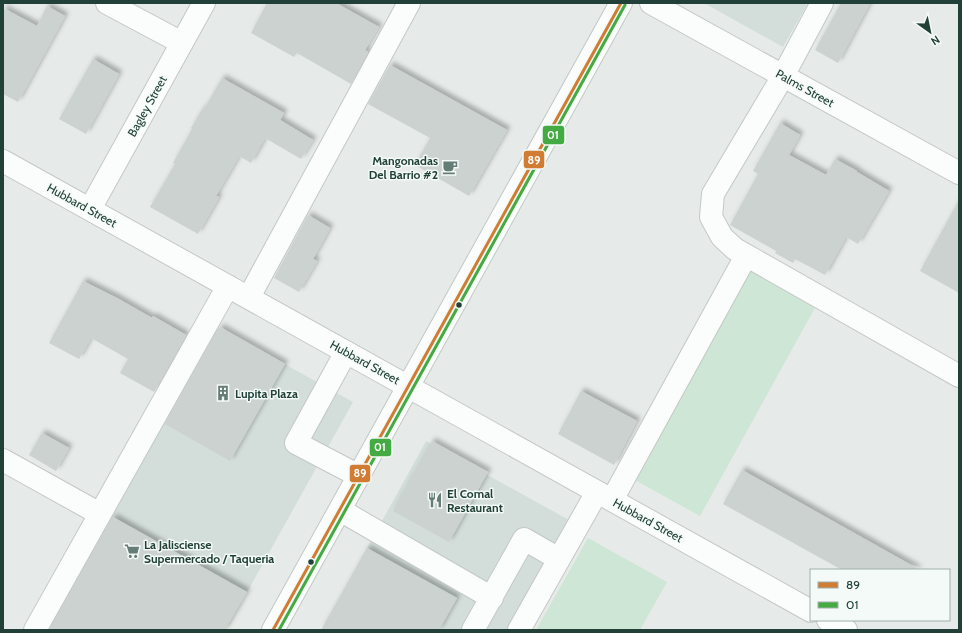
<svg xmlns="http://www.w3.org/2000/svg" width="962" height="633" viewBox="0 0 962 633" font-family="Cabin,sans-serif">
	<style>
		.built { fill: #d3ddd9 }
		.green { fill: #cee6d5 }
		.building { fill: #ccd2d0; filter: url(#shadow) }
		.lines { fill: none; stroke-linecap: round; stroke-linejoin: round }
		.minor-casing { stroke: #c3c8c6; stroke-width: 24 }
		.minor { stroke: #fbfcfc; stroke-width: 22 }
		.bus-1-casing { stroke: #f4faf7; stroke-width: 6 }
		.bus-2-casing { stroke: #f4faf7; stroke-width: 6 }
		.bus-1 { stroke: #d07c32; stroke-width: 3 }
		.bus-2 { stroke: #44aa42; stroke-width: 3 }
		.bus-dot { fill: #214138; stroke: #f4faf7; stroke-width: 1.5 }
		.labels { text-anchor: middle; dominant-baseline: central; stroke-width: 3; stroke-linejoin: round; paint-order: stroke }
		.street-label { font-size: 12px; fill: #214138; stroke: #f4faf7 }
		.poi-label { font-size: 12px; font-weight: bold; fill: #214138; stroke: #f4faf7; text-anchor: start }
		.line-badge { stroke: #f4faf7; stroke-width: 1.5 }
		.badge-label { font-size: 11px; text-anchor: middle; font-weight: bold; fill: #fff }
	</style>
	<defs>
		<filter id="shadow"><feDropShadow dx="3.5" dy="-3.5" stdDeviation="2" flood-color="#0004"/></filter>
	</defs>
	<rect width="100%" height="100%" fill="#e6ebe9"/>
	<!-- built -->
	<path class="built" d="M 704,3 L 808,3 L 783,47 Z
		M 211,323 L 353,402 L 226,630 L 40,630 Z
		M 426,441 L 569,520 L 508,630 L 322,630 Z"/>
	<!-- green -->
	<path class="green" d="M 750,271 L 816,306 L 700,516 L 635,480 Z
		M 588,538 L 667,582 L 640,630 L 536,630 Z"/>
	<!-- building -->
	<path class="building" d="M 267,3 L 336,3 L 379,27 L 365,50 L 368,52 L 351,84 L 297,53 L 294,57 L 251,33 Z
		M 841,3 L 870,3 L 838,63 L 815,50 Z
		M 47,6 L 65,16 L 18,102 L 3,94 L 3,8 L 37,26 Z
		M 93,59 L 119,74 L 86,134 L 59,119 Z
		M 390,65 L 507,130 L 469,196 L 415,165 L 430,138 L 368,104 Z
		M 222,78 L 284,113 L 280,120 L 313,140 L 301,159 L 265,138 L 251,163 L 239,156 L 216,196 L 219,197 L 198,234 L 150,207 L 175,164 L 173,163 L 192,129 L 191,128 L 203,108 L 204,109 Z
		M 780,123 L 800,135 L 789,155 L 826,175 L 835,159 L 857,171 L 857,172 L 889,191 L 858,244 L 846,237 L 825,275 L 795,259 L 793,263 L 775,253 L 776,251 L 730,225 L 758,174 L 753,171 Z
		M 959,200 L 959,293 L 920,271 Z
		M 308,215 L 330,228 L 313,259 L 317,261 L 299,292 L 274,278 Z
		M 83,281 L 117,298 L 152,318 L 153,316 L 186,335 L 154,392 L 120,373 L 128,359 L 91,338 L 79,359 L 49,343 Z
		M 220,327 L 285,364 L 230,461 L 165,424 Z
		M 581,391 L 637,421 L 614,465 L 558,434 Z
		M 42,433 L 69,448 L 56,471 L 29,455 Z
		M 432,441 L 488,472 L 449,542 L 393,511 Z
		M 742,470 L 920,570 L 842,570 L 723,504 Z
		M 113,517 L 247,592 L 225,630 L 49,630 Z
		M 367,548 L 457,598 L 439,630 L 321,630 Z"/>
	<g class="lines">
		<!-- minor casing -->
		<g class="minor-casing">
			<path id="minor" d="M 107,3 L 182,43
				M 651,3 L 959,173
				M 822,3 L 783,76 L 713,194 L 711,217 L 722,237 L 735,249 L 959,376
				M 3,161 L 811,611
				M 90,209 L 204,3
				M 249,297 L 409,3
				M 346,352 L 296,443 L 359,476
				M 3,460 L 100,514
				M 612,500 L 746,256
				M 340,510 L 492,598
				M 828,620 L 846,630
				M 35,630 L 228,286
				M 273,630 L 621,3
				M 473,630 L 524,539 L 559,559
				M 519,630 L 597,492"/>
		</g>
		<!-- minor -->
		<use href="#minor" class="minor"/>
		<!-- bus-1 casing -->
		<g class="bus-1-casing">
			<path id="bus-1" d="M 273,630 L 621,3"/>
		</g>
		<!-- bus-2 casing -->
		<g class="bus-2-casing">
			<path id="bus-2" d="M 279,630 L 625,5"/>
		</g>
		<!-- bus-1 -->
		<use href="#bus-1" class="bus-1"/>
		<!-- bus-2 -->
		<use href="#bus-2" class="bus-2"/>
	</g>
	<!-- icons -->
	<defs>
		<g id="cafe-bare" transform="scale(1.2)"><path d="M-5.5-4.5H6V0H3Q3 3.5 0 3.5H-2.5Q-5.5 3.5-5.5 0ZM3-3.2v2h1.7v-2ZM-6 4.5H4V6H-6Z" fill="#667c76" stroke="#f4faf7" stroke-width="2.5" paint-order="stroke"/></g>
		<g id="building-bare" transform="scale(1.2)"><path d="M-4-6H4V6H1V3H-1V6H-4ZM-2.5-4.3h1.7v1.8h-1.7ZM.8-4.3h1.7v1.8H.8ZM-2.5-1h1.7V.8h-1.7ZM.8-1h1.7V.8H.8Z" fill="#667c76" stroke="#f4faf7" stroke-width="2.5" paint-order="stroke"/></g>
		<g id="restaurant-bare" transform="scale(1.2)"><path d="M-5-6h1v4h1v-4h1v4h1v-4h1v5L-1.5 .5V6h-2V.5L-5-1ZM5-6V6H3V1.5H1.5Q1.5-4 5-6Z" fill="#667c76" stroke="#f4faf7" stroke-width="2.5" paint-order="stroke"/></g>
		<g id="supermarket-bare" transform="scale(1.2)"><path d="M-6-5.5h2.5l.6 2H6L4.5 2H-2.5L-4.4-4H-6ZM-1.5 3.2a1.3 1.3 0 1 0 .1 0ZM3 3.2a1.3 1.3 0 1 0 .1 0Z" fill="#667c76" stroke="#f4faf7" stroke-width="2.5" paint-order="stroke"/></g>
	</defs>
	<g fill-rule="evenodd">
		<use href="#cafe-bare" x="450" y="167"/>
		<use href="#building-bare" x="223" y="393"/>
		<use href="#restaurant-bare" x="435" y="500"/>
		<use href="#supermarket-bare" x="132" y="551"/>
	</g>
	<!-- markers -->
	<g class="bus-dot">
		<circle cx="459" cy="305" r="3.5"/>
		<circle cx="311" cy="562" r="3.5"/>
	</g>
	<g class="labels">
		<!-- street labels -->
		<g class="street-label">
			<text transform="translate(805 88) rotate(29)">Palms Street</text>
			<text transform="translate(147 106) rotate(-61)">Bagley Street</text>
			<text transform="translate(82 205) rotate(29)">Hubbard Street</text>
			<text transform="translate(365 362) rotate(29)">Hubbard Street</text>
			<text transform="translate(648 520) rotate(29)">Hubbard Street</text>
		</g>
		<!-- poi labels -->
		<g class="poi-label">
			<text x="438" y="160" text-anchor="end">Mangonadas<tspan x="438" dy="14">Del Barrio #2</tspan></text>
			<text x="235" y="393">Lupita Plaza</text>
			<text x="447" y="493">El Comal<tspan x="447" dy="14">Restaurant</tspan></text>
			<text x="144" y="544">La Jalisciense<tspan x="144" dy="14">Supermercado / Taqueria</tspan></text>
		</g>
	</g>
	<g class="line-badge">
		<rect x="542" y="125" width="23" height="20" rx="4" fill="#44aa42"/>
		<rect x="523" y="150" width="22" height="19" rx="4" fill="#d07c32"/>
		<rect x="369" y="438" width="23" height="19" rx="4" fill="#44aa42"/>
		<rect x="349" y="464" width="22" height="19" rx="4" fill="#d07c32"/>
	</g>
	<g class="badge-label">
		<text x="553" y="139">01</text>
		<text x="534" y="164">89</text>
		<text x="380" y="451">01</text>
		<text x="360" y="477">89</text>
	</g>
	<!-- border -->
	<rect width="962" height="633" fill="none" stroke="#214138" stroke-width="8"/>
	<!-- legend -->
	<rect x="810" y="569" width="140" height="52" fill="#f4faf7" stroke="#a0b0ab"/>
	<rect x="818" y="582" width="20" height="6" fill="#d07c32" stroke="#a0b0ab"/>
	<text x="846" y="589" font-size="12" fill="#214138">89</text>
	<rect x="818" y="602" width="20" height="6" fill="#44aa42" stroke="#a0b0ab"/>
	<text x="846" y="609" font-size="12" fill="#214138">01</text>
	<!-- north arrow -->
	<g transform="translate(930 32) rotate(147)" stroke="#f4faf7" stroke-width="3" paint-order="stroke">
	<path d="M0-3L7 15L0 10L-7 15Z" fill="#214138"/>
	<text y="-6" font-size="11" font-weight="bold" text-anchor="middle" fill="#214138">N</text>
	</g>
</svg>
